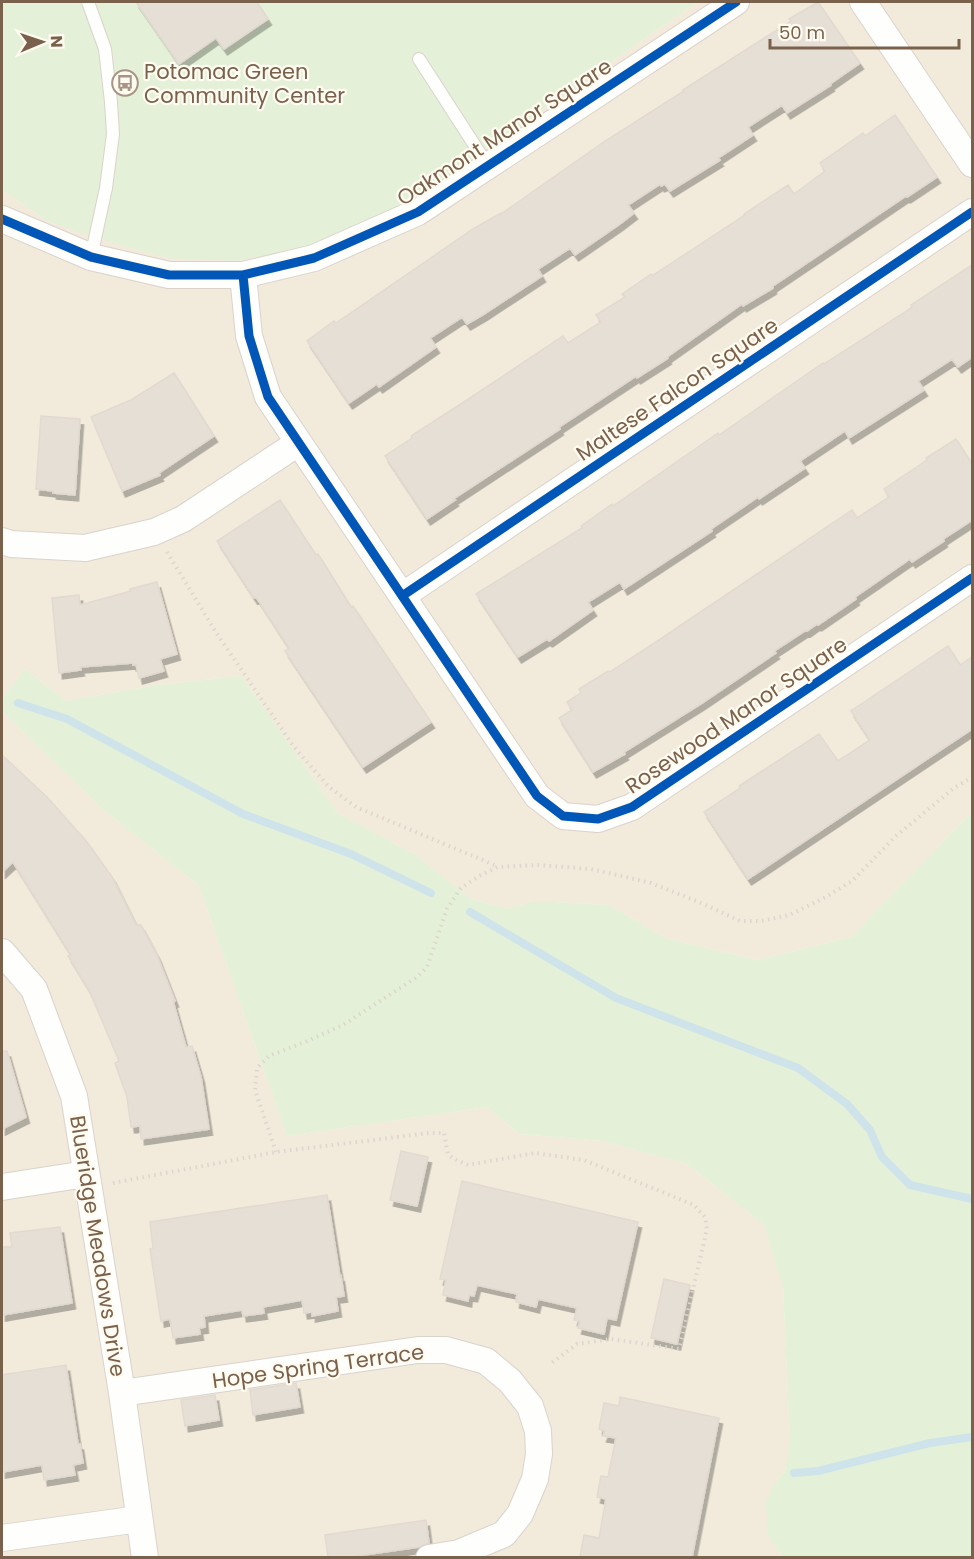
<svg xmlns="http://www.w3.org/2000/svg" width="974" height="1559" viewBox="0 0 974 1559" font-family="Poppins,sans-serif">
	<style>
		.residential { fill: #f2eadb }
		.green { fill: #e4f1d8 }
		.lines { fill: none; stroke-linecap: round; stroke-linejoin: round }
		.stream { stroke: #cee4ea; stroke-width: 8 }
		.building { fill: #e6dfd5; stroke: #e2dad0; stroke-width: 1.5; filter: url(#shadow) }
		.service-casing { stroke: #d9d3cc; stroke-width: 14 }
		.minor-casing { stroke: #d9d3cc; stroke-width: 28 }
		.path { stroke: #dcd6cf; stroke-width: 4; stroke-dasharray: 1.5 4.5; stroke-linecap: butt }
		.service { stroke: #fefefc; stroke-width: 12 }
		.minor { stroke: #fefefc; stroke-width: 26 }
		.cycleway-casing { stroke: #fffbf1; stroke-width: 13 }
		.cycleway { stroke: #0057b8; stroke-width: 9 }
		.labels { text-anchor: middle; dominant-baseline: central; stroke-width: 4.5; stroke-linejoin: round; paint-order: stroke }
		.poi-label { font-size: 21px; fill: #7a614b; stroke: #fffbf1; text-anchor: start }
		.street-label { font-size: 21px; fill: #7a614b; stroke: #fffbf1 }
	</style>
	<defs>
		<filter id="shadow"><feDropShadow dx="3.5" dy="6" stdDeviation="0" flood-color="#0004"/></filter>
	</defs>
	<rect width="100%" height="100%" fill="#f9f6ee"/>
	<!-- residential -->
	<path class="residential" d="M 697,2 L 972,2 L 972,812 L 851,937 L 758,960 L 667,939 L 610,905 L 534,901 L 506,909 L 472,899 L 414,854 L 338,813 L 241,676 L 157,685 L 66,701 L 25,669 L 2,699 L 2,190 L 49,222 L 431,187 Z
		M 2,711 L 102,809 L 199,886 L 287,1136 L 487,1107 L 519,1134 L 602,1141 L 687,1164 L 764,1225 L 783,1286 L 790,1442 L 785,1471 L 774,1484 L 773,1544 L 783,1557 L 2,1557 Z"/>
	<!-- green -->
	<path class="green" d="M 2,2 L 697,2 L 431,187 L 353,230 L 301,249 L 234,261 L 170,258 L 120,245 L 49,222 L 2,190 Z
		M 25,669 L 66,701 L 157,685 L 241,676 L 338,813 L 414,854 L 472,899 L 506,909 L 534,901 L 610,905 L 667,939 L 758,960 L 851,937 L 972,812 L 972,1557 L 783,1557 L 773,1544 L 768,1533 L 766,1502 L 774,1484 L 785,1471 L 790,1442 L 783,1287 L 764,1225 L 687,1164 L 602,1141 L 519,1134 L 487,1107 L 287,1136 L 199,886 L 102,809 L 2,711 L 2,699 Z"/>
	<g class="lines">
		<!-- stream -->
		<path class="stream" d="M 18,703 L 67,719 L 243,814 L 351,854 L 431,893
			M 470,912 L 616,998 L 798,1068 L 847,1104 L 870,1130 L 882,1157 L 910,1185 L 972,1199
			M 794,1473 L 818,1471 L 930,1443 L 972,1437"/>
	</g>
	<!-- building -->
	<path class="building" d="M 136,2 L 257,2 L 268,19 L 224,49 L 216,38 L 179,64 Z
		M 818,2 L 860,63 L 830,84 L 831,85 L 787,113 L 782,105 L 748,127 L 753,135 L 718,158 L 720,160 L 670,191 L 665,184 L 661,186 L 660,184 L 628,205 L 634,213 L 620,224 L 575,255 L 570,248 L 538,269 L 542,276 L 484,314 L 467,324 L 462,317 L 430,338 L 436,347 L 379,387 L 377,384 L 349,403 L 307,341 L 334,321 L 336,323 L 473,229 L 501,213 L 501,214 L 605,141 L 684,91 L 683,90 L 791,21 L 789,19 Z
		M 895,115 L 937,177 L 907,197 L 906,196 L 773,286 L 773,288 L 743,306 L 742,304 L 667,357 L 668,358 L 637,378 L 636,376 L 559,427 L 560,429 L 453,499 L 455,500 L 427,519 L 385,456 L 412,438 L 411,436 L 470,398 L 563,336 L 568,343 L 601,322 L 596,315 L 625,297 L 622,294 L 651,274 L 652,276 L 745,215 L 744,214 L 788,185 L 794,194 L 825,171 L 820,163 L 863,133 L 865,136 Z
		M 972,265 L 972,357 L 958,367 L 952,359 L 918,381 L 924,390 L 849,438 L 845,431 L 800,461 L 805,468 L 759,499 L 758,497 L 711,529 L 712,531 L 624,589 L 620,582 L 588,602 L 593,610 L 549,641 L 547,639 L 518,657 L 476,594 L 582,528 L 581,526 L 612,504 L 613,506 L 718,433 L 719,435 L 823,363 L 824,364 L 902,314 L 912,307 L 911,305 Z
		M 174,373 L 214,436 L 159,473 L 160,475 L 122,491 L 91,417 L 131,400 Z
		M 41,416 L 80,419 L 75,495 L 53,493 L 53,491 L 36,489 Z
		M 956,439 L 972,464 L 972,520 L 943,539 L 944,541 L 912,562 L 910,559 L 855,597 L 856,599 L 818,625 L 817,624 L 807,631 L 806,630 L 774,651 L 776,653 L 702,703 L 624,752 L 625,754 L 593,772 L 559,718 L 572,710 L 567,702 L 581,693 L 579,689 L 608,671 L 610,672 L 656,642 L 852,510 L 857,518 L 889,497 L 884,489 L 927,460 L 926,458 Z
		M 280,500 L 316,555 L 318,554 L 351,607 L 353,606 L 431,722 L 363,767 L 285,651 L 289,648 L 256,597 L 254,598 L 217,541 Z
		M 157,582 L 177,654 L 160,659 L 164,671 L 139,678 L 136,664 L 133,665 L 133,663 L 80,667 L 81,670 L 59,673 L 52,598 L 79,595 L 80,605 L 131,591 L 130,589 Z
		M 948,646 L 960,665 L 972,657 L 972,729 L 748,879 L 704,812 L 740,788 L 739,786 L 819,734 L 838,761 L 870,740 L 851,711 Z
		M 2,755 L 48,798 L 87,842 L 112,877 L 136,925 L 141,925 L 157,955 L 175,1001 L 173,1001 L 186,1047 L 192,1046 L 201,1077 L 209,1129 L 141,1139 L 140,1126 L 131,1127 L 127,1097 L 115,1063 L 119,1061 L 89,990 L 68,956 L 71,955 L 13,862 L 2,872 Z
		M 2,1051 L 7,1051 L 26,1117 L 2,1129 Z
		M 401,1151 L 428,1157 L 417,1206 L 390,1200 Z
		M 462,1181 L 638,1222 L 616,1320 L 607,1318 L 604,1334 L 578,1328 L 580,1321 L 574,1320 L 577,1308 L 538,1299 L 536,1307 L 516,1302 L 517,1294 L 477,1285 L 474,1296 L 469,1295 L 468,1301 L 443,1295 L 446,1280 L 440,1279 Z
		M 327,1195 L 340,1277 L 341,1276 L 344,1296 L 336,1297 L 338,1311 L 312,1316 L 312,1312 L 304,1313 L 302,1300 L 263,1307 L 264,1313 L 243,1316 L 242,1310 L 204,1316 L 205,1327 L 199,1328 L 200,1334 L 173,1338 L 170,1319 L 161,1321 L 150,1249 L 153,1248 L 150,1222 Z
		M 60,1227 L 72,1303 L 2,1315 L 2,1247 L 12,1247 L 10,1233 Z
		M 664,1279 L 690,1285 L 677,1344 L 651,1338 Z
		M 66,1365 L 78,1444 L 80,1444 L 83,1463 L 73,1465 L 75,1475 L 44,1480 L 42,1465 L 2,1472 L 2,1375 Z
		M 296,1383 L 300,1407 L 253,1415 L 250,1390 Z
		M 215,1395 L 219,1420 L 185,1426 L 181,1400 Z
		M 620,1397 L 719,1418 L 692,1557 L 580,1557 L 584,1535 L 599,1538 L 606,1499 L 597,1497 L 601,1476 L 608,1477 L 616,1438 L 603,1436 L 605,1431 L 599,1429 L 604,1403 L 619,1406 Z
		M 426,1520 L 429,1543 L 419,1547 L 350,1557 L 328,1557 L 325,1535 Z"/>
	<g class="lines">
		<!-- service casing -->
		<g class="service-casing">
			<path id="service" d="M 88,2 L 105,49 L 111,102 L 113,134 L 106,188 L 91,257
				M 419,59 L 488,166"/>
		</g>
		<!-- minor casing -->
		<g class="minor-casing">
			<path id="minor" d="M 863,2 L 972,164
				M 2,219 L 91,257 L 169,275 L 243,275 L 314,258 L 418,212 L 736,2
				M 243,275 L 249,336 L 268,397 L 537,796 L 563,816 L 598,819 L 632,807 L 972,578
				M 2,541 L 11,544 L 85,548 L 154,532 L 183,519 L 298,443
				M 402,596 L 972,212
				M 2,952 L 34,989 L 74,1096 L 122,1393 L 145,1558
				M 2,1187 L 86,1174
				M 122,1393 L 418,1350 L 446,1350 L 486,1361 L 510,1381 L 530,1406 L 538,1431 L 539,1454 L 535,1479 L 520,1514 L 504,1534 L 459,1553 L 429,1558
				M 2,1538 L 139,1519"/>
		</g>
		<!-- path -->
		<path class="path" d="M 167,552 L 217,634 L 294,747 L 329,787 L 356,807 L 497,866
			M 276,1152 L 255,1090 L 257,1068 L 269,1056 L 305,1042 L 343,1025 L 417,977 L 427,967 L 447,909 L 461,888 L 479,876 L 498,867 L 537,865 L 591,869 L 651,883 L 699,902 L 740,921 L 761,921 L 789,915 L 826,897 L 852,881 L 896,836 L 954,788 L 972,777
			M 113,1183 L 276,1152 L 429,1133 L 444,1133 L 448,1154 L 454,1159 L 468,1165 L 535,1153 L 584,1160 L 694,1205 L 705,1217 L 707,1229 L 679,1349 L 611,1339 L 577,1344 L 549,1365"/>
		<!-- service -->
		<use href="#service" class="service"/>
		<!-- minor -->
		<use href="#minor" class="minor"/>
		<!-- cycleway casing -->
		<g class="cycleway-casing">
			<path id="cycleway" d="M 2,219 L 91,257 L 169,275 L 243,275 L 314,258 L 418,212 L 736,2
				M 243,275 L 249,336 L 268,397 L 537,796 L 563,816 L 598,819 L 632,807 L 972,578
				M 402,596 L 972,212"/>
		</g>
		<!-- cycleway -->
		<use href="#cycleway" class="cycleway"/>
	</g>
	<!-- icons -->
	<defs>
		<g id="bus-ring" transform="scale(1.35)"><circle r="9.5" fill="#fffbf1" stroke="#a69584" stroke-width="1.5"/><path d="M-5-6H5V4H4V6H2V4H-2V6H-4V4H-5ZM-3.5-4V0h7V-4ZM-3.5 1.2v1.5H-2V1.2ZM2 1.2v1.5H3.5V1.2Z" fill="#a69584"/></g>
	</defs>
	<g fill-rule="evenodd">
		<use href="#bus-ring" x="125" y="83"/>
	</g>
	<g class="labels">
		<!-- poi labels -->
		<g class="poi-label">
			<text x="144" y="71">Potomac Green<tspan x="144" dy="24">Community Center</tspan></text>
		</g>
		<!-- street labels -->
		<g class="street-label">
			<text transform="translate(504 132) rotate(-33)">Oakmont Manor Square</text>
			<text transform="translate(677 389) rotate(-34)">Maltese Falcon Square</text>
			<text transform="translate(736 715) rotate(-34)">Rosewood Manor Square</text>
			<text transform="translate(98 1246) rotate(81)">Blueridge Meadows Drive</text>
			<text transform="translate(318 1366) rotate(-8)">Hope Spring Terrace</text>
		</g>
	</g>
	<!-- border -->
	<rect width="974" height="1559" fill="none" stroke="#7a614b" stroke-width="6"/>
	<!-- north arrow -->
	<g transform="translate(42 42) rotate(88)" stroke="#fffbf1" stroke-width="4.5" paint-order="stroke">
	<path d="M0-4.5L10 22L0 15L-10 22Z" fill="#7a614b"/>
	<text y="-9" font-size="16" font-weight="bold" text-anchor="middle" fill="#7a614b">N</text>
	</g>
	<!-- scale -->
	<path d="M770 39v9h189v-9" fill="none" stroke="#7a614b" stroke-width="3"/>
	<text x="779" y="39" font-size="18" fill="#7a614b" stroke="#fffbf1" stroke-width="4.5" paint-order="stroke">50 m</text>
</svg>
